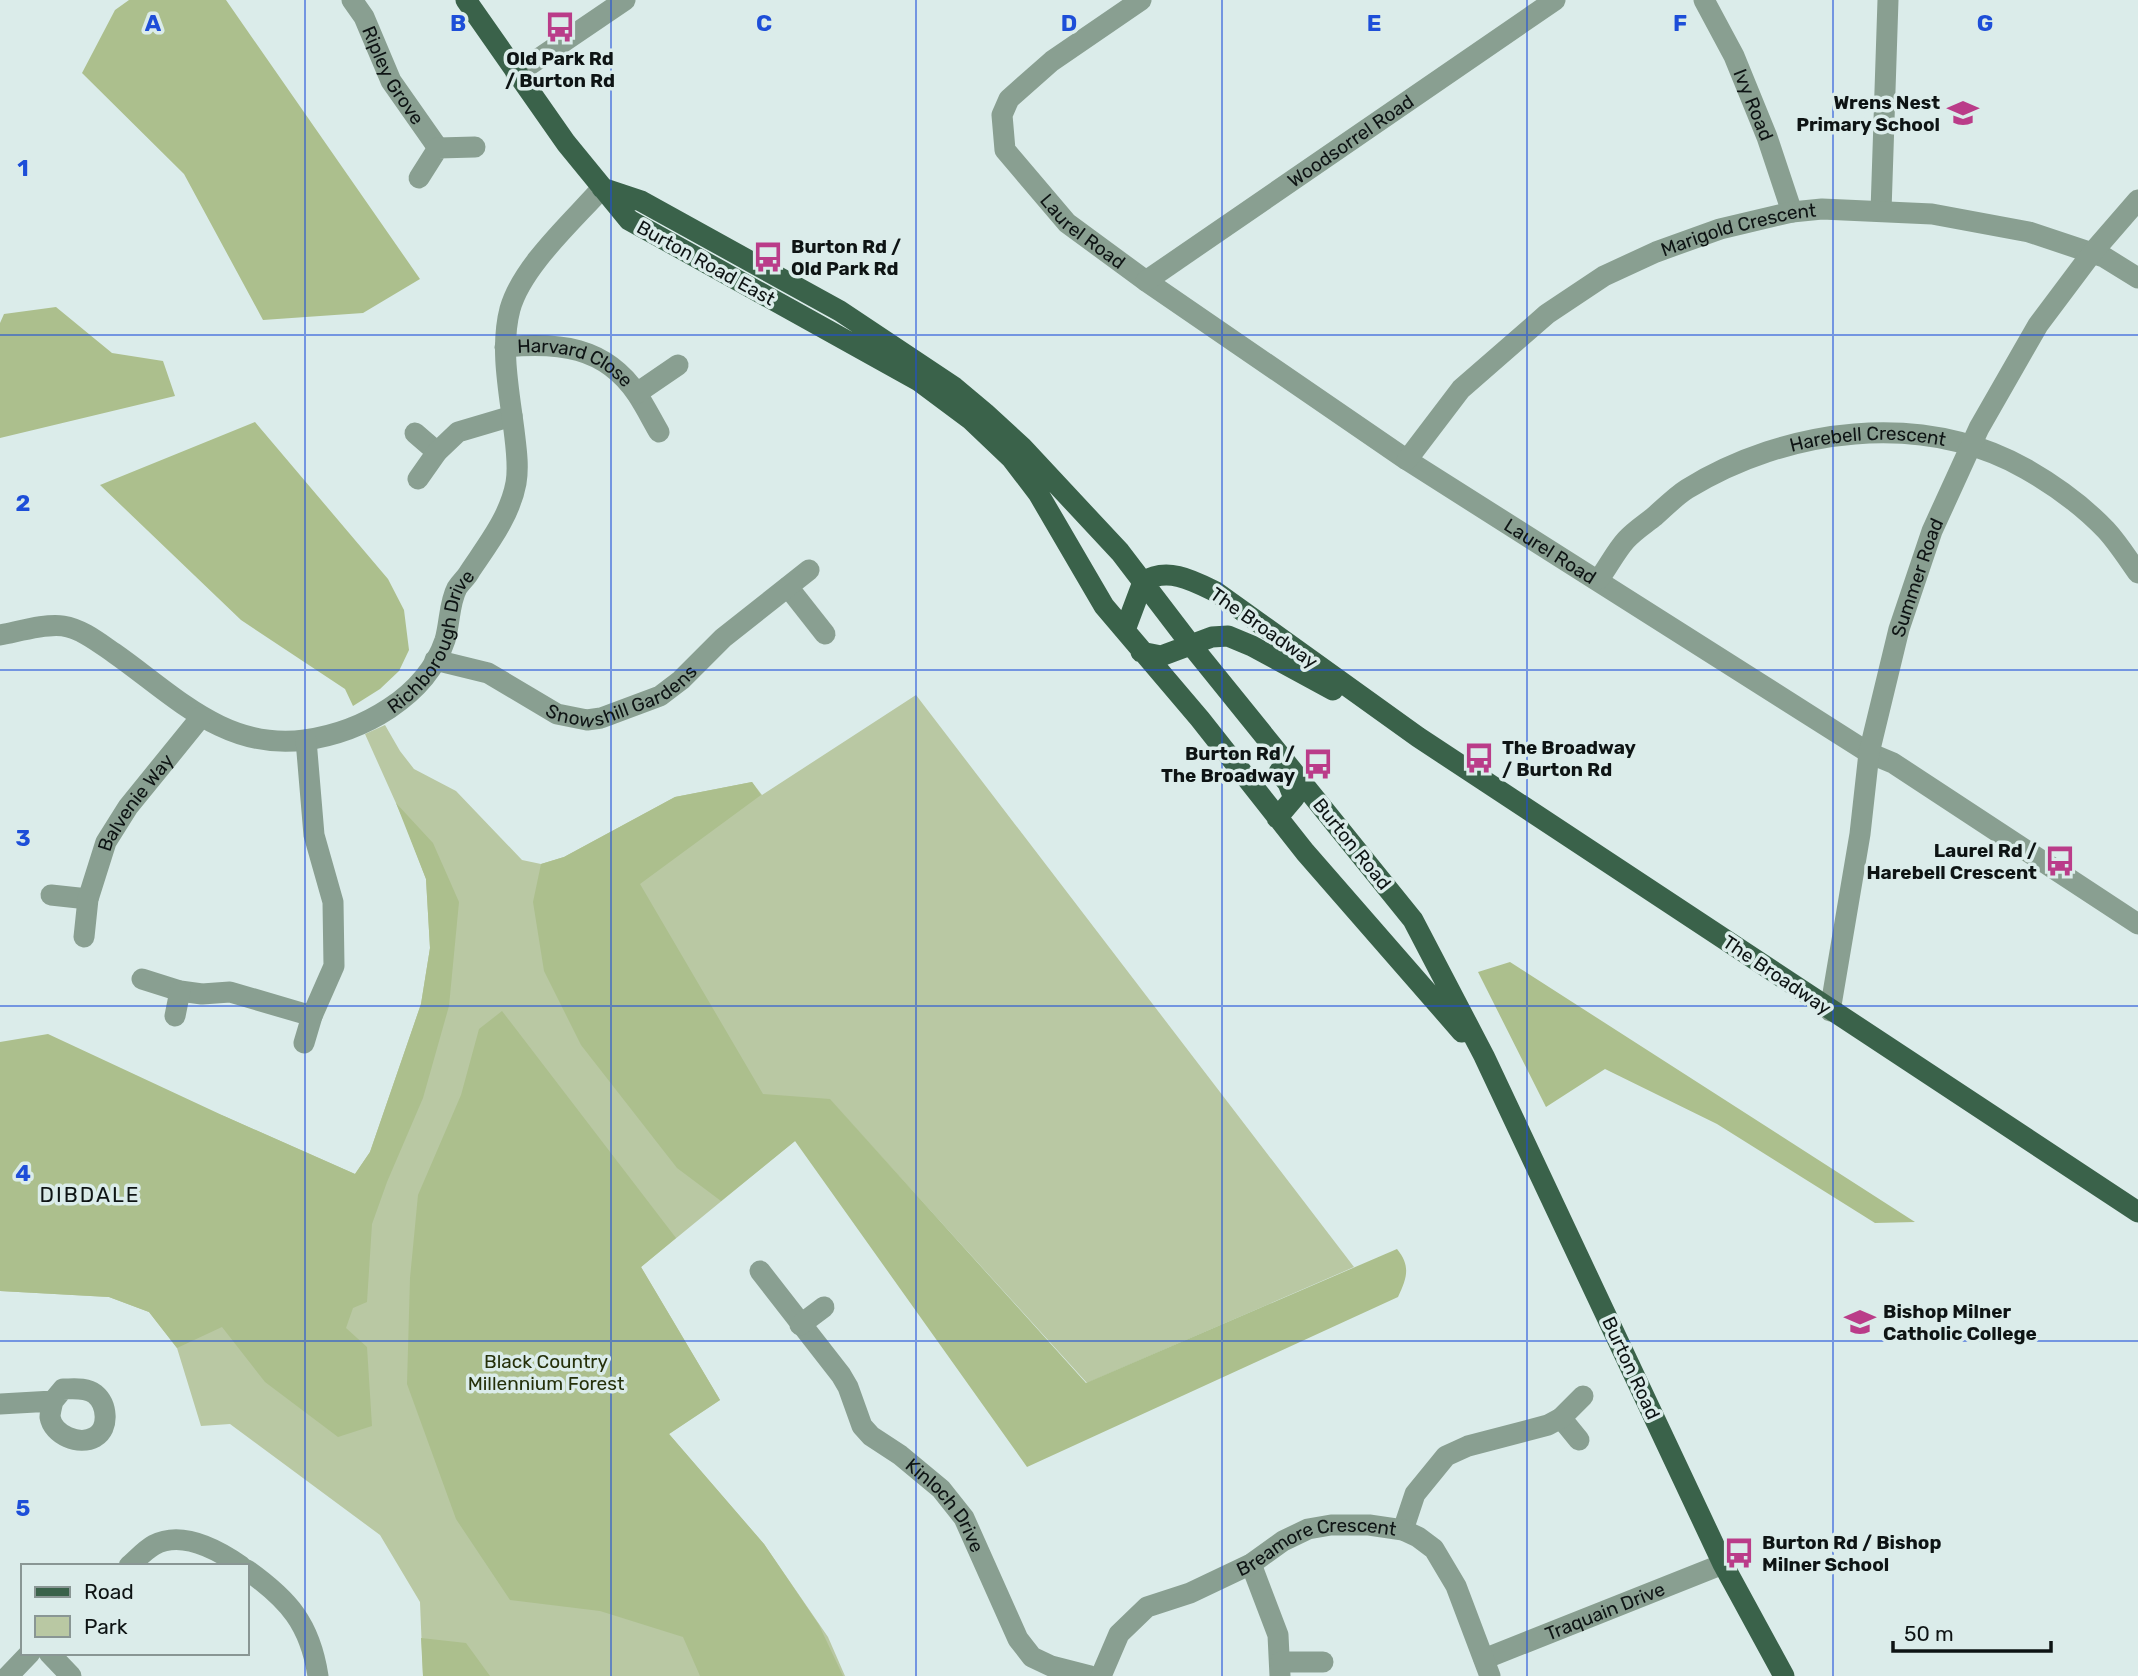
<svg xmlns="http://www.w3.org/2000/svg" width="2138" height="1676" viewBox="0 0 2138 1676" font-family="Rubik,sans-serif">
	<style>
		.green { fill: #b9c8a3 }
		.forest { fill: #acbf8d }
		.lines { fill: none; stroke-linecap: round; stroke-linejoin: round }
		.minor { stroke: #899f91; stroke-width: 21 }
		.major { stroke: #3a624a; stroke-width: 21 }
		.grid { fill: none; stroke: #1d4ed8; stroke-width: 2; stroke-opacity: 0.55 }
		.labels { text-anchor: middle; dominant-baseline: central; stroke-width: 7; stroke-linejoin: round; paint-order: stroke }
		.poi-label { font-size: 19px; font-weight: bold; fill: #0e1414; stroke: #dbecea; text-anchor: start }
		.street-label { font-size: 19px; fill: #0e1414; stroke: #dbecea }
		.park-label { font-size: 19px; fill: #25300a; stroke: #dbecea }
		.neighbourhood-label { font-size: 21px; letter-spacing: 2px; fill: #0e1414; stroke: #dbecea }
		.grid-label { font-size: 23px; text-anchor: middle; font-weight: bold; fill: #1d4ed8; stroke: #dbecea; stroke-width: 7; stroke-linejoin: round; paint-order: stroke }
	</style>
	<rect width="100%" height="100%" fill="#dbecea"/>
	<!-- green -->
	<path class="green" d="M 916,695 L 1354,1267 L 1087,1383 L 830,1100 L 795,1141 L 641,1267 L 720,1400 L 669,1434 L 764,1544 L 828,1637 L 845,1676 L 423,1676 L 420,1602 L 380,1535 L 230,1424 L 201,1426 L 177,1348 L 149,1312 L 109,1297 L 0,1291 L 0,1046 L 224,1116 L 355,1174 L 370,1152 L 421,1004 L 430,948 L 426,879 L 404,821 L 365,734 L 385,725 L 400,751 L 414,769 L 456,791 L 522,860 L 541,864 L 564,857 L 675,797 L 752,782 L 762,795 Z"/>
	<!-- forest -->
	<path class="forest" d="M 129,0 L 226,0 L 420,279 L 363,313 L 263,320 L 184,174 L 82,73 L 115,10 Z
		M 56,307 L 112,353 L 163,361 L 175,396 L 0,438 L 0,323 L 4,314 Z
		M 255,422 L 388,579 L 404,610 L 409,650 L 399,671 L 380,689 L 353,706 L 345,689 L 241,620 L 100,485 Z
		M 752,782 L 761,795 L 640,884 L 763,1094 L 830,1099 L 1086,1383 L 1397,1249 C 1411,1266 1407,1278 1398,1297 L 1027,1467 L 795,1141 L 721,1201 L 677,1168 L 581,1045 L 544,971 L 533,902 L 541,864 L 564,857 L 675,797 Z
		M 396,803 L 433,843 L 459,902 L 449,1006 L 423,1098 L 387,1182 L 372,1224 L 367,1302 L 353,1308 L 346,1328 L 367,1347 L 372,1426 L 338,1437 L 265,1382 L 222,1327 L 177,1348 L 149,1312 L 109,1297 L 0,1291 L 0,1042 L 48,1034 L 224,1116 L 355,1174 L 370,1152 L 421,1004 L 430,948 L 426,879 Z
		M 1510,962 L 1915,1222 L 1875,1223 L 1717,1124 L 1605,1069 L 1546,1107 L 1478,972 Z
		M 502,1011 L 676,1238 L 641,1267 L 720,1400 L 669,1434 L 764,1544 L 819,1625 L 843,1676 L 700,1676 L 683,1637 L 600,1611 L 510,1600 L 456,1519 L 407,1384 L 410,1278 L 418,1195 L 461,1095 L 479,1029 Z
		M 421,1638 L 466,1643 L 490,1676 L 423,1676 Z"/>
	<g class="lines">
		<!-- minor -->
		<g class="minor">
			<path id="s1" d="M 352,0 L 364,17 L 391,81 L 438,148"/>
			<path id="s2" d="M 1141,0 L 1052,61 L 1009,99 L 1002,115 L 1005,150 L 1067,223 L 1146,281 L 1407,460 L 1869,753 L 1893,763 L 2138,924"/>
			<path id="s3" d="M 1704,0 L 1734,56 L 1767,137 L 1792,212"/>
			<path d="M 516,74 L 625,0"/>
			<path d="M 419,178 L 438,148 L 475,147"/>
			<path d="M 1881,211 L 1888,0"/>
			<path id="s4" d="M 1146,281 L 1555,0"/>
			<path id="s5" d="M 505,347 C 557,342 605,346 637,394 C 645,406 652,420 659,432"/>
			<path d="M 637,393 L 678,365"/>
			<path d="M 415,433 L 437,452"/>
			<path id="s6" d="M 1407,460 L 1461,389 L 1547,314 L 1604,276 L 1656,252 L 1720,229 L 1792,212 L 1822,209 L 1932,214 L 2029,232 L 2104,257 L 2138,278"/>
			<path d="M 418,479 L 437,452 L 458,432 L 512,416"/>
			<path id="s7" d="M 1599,579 C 1608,567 1616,551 1626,540 C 1634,531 1645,524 1655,516 C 1665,507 1676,496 1687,489 C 1787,428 1921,410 2026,469 C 2054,485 2084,507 2106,530 C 2118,543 2128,559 2138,573"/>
			<path d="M 788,587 L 825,634"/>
			<path id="s8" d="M 0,635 C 17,632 46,623 63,626 C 82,629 98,642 114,653 C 174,695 225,751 305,740 C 362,732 426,697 445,640 C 450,623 449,603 457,588 C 461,582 467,577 470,571 C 488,544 510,516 516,483 C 519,466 516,447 514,430 C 509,391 500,347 510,309 C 522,266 573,221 602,188"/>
			<path id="s9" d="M 435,660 L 488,673 L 557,714 L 587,720 L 601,718 L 660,696 L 681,680 L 723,638 L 809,570"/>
			<path d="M 51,895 L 88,899"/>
			<path id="s10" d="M 84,937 L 88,899 L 106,842 L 128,807 L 201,717"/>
			<path d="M 142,979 L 180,991 L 202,994 L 230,992 L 312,1016"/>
			<path id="s11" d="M 1830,1011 L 1860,834 L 1869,753 L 1899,629 L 1932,531 L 1979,428 L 2038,325 L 2092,253 L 2138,200"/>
			<path d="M 175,1016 L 180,991"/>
			<path d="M 304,1043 L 312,1016 L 334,966 L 333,902 L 314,835 L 306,740"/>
			<path id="s12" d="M 760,1271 L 841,1375 L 848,1387 L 862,1426 L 871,1436 L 900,1455 L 941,1489 L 964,1518 L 1018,1639 L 1032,1657 L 1051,1666 L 1090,1676"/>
			<path d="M 800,1325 L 824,1307"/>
			<path d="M 0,1404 L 53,1401 L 63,1389 C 73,1389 86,1387 95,1394 C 107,1404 110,1428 95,1437 C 79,1446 53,1435 50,1417 C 50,1413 52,1405 53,1401"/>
			<path d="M 1561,1418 L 1579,1440"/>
			<path d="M 1403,1530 L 1415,1494 L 1446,1456 L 1468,1446 L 1548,1425 L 1561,1418 L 1583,1396"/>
			<path d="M 1251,1564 L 1278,1635 L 1280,1676"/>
			<path d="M 129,1566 C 137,1559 145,1550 154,1545 C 182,1530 218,1550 241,1566"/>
			<path d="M 247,1570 C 289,1600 310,1624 318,1676"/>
			<path d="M 49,1653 L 71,1676"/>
			<path id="s13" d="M 1484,1659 L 1723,1564"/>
			<path d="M 1281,1662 L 1323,1662"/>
			<path d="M 8,1676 L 30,1653"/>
			<path id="s14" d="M 1101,1676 L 1119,1634 L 1147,1607 L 1190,1593 L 1251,1564 L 1283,1541 L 1308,1529 L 1331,1525 L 1369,1525 L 1403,1530 L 1418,1537 L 1434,1549 L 1456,1586 L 1490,1676"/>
		</g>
		<!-- major -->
		<path class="major" d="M 466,0 L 566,143 L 629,220 L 919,381 L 970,419 L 1012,459 L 1038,493 L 1104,606 L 1200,719 L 1305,852 L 1462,1032
			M 602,188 L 641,201 L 840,311 L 954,387 L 985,413 L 1022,447 L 1120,552 L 1191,645 L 1413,920 L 1484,1056 L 1723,1564 L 1784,1676
			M 1125,630 L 1143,582 C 1167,566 1194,581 1216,592 L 1418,737 L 2138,1212
			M 1141,652 L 1161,656 L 1212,637 L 1228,636 L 1252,646 L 1333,690
			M 1277,818 L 1294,798 L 1288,783 L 1279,772"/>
	</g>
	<!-- grid -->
	<path class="grid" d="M 305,0 L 305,1676M 611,0 L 611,1676M 916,0 L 916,1676M 1222,0 L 1222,1676M 1527,0 L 1527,1676M 1833,0 L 1833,1676M 0,335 L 2138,335M 0,670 L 2138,670M 0,1006 L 2138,1006M 0,1341 L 2138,1341"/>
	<!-- icons -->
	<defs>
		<g id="bus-bare" transform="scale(2.415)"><path d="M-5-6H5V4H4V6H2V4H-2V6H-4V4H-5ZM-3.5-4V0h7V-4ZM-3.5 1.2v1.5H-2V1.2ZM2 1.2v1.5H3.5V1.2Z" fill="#ba3c89" stroke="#dbecea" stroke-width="2.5" paint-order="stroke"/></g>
		<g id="school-bare" transform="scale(2.415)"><path d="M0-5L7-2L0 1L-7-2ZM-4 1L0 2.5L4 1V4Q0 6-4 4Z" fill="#ba3c89" stroke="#dbecea" stroke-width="2.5" paint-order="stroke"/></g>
	</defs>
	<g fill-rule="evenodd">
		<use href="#bus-bare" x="560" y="27"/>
		<use href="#school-bare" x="1963" y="113"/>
		<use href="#bus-bare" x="768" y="257"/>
		<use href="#bus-bare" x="1479" y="758"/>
		<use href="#bus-bare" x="1318" y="764"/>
		<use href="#bus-bare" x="2060" y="861"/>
		<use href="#school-bare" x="1860" y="1322"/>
		<use href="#bus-bare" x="1739" y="1553"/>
	</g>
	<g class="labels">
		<!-- poi labels -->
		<g class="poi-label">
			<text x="560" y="58" text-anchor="middle">Old Park Rd<tspan x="560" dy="22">/ Burton Rd</tspan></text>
			<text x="1940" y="102" text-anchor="end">Wrens Nest<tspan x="1940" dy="22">Primary School</tspan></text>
			<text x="791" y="246">Burton Rd /<tspan x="791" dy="22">Old Park Rd</tspan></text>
			<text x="1502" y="747">The Broadway<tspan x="1502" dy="22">/ Burton Rd</tspan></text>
			<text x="1295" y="753" text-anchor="end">Burton Rd /<tspan x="1295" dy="22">The Broadway</tspan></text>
			<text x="2037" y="850" text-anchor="end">Laurel Rd /<tspan x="2037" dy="22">Harebell Crescent</tspan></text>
			<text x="1883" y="1311">Bishop Milner<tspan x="1883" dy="22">Catholic College</tspan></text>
			<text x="1762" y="1542">Burton Rd / Bishop<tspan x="1762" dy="22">Milner School</tspan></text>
		</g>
		<!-- street labels -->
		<g class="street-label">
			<text stroke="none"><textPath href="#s1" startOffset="86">Ripley Grove</textPath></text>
			<text stroke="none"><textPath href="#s3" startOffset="116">Ivy Road</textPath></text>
			<text stroke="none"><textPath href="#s4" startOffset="248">Woodsorrel Road</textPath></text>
			<text stroke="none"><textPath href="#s2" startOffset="331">Laurel Road</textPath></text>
			<text stroke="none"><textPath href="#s6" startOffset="415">Marigold Crescent</textPath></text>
			<text transform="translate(706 263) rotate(29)">Burton Road East</text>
			<text stroke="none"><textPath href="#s5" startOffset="74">Harvard Close</textPath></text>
			<text stroke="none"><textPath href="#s7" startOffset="318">Harebell Crescent</textPath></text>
			<text stroke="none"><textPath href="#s2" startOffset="898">Laurel Road</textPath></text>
			<text stroke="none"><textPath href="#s11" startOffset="443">Summer Road</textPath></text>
			<text transform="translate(1264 628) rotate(35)">The Broadway</text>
			<text stroke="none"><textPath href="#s8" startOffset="511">Richborough Drive</textPath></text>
			<text stroke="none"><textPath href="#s9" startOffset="205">Snowshill Gardens</textPath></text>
			<text stroke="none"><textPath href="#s10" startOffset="147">Balvenie Way</textPath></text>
			<text transform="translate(1352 844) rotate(51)">Burton Road</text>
			<text transform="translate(1777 975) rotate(34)">The Broadway</text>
			<text transform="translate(1631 1368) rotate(65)">Burton Road</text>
			<text stroke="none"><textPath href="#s12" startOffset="304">Kinloch Drive</textPath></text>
			<text stroke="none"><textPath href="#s14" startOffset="268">Breamore Crescent</textPath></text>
			<text stroke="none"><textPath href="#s13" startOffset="130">Traquain Drive</textPath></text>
		</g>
		<!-- park labels -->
		<g class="park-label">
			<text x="546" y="1361">Black Country<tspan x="546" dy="22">Millennium Forest</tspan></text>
		</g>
		<!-- neighbourhood labels -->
		<g class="neighbourhood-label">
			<text x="90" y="1194">DIBDALE</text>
		</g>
	</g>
	<g class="grid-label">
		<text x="153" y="31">A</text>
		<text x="458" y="31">B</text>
		<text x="764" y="31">C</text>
		<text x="1069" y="31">D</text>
		<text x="1374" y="31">E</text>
		<text x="1680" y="31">F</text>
		<text x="1985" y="31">G</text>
		<text x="23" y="176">1</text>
		<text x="23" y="511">2</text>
		<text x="23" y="846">3</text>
		<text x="23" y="1181">4</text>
		<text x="23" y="1516">5</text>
	</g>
	<!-- legend -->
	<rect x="21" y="1564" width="228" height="91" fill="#dbecea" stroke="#899694" stroke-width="2"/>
	<rect x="35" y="1587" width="35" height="10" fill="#3a624a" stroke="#899694" stroke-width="2"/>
	<text x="84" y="1599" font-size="21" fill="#0e1414">Road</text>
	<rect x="35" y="1616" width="35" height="21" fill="#b9c8a3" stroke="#899694" stroke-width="2"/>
	<text x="84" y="1634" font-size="21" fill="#0e1414">Park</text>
	<!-- scale -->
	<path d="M1893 1641v10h158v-10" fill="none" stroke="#0e1414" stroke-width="3.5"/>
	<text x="1904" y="1641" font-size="21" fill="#0e1414" stroke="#dbecea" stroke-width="5" paint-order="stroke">50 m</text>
</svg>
